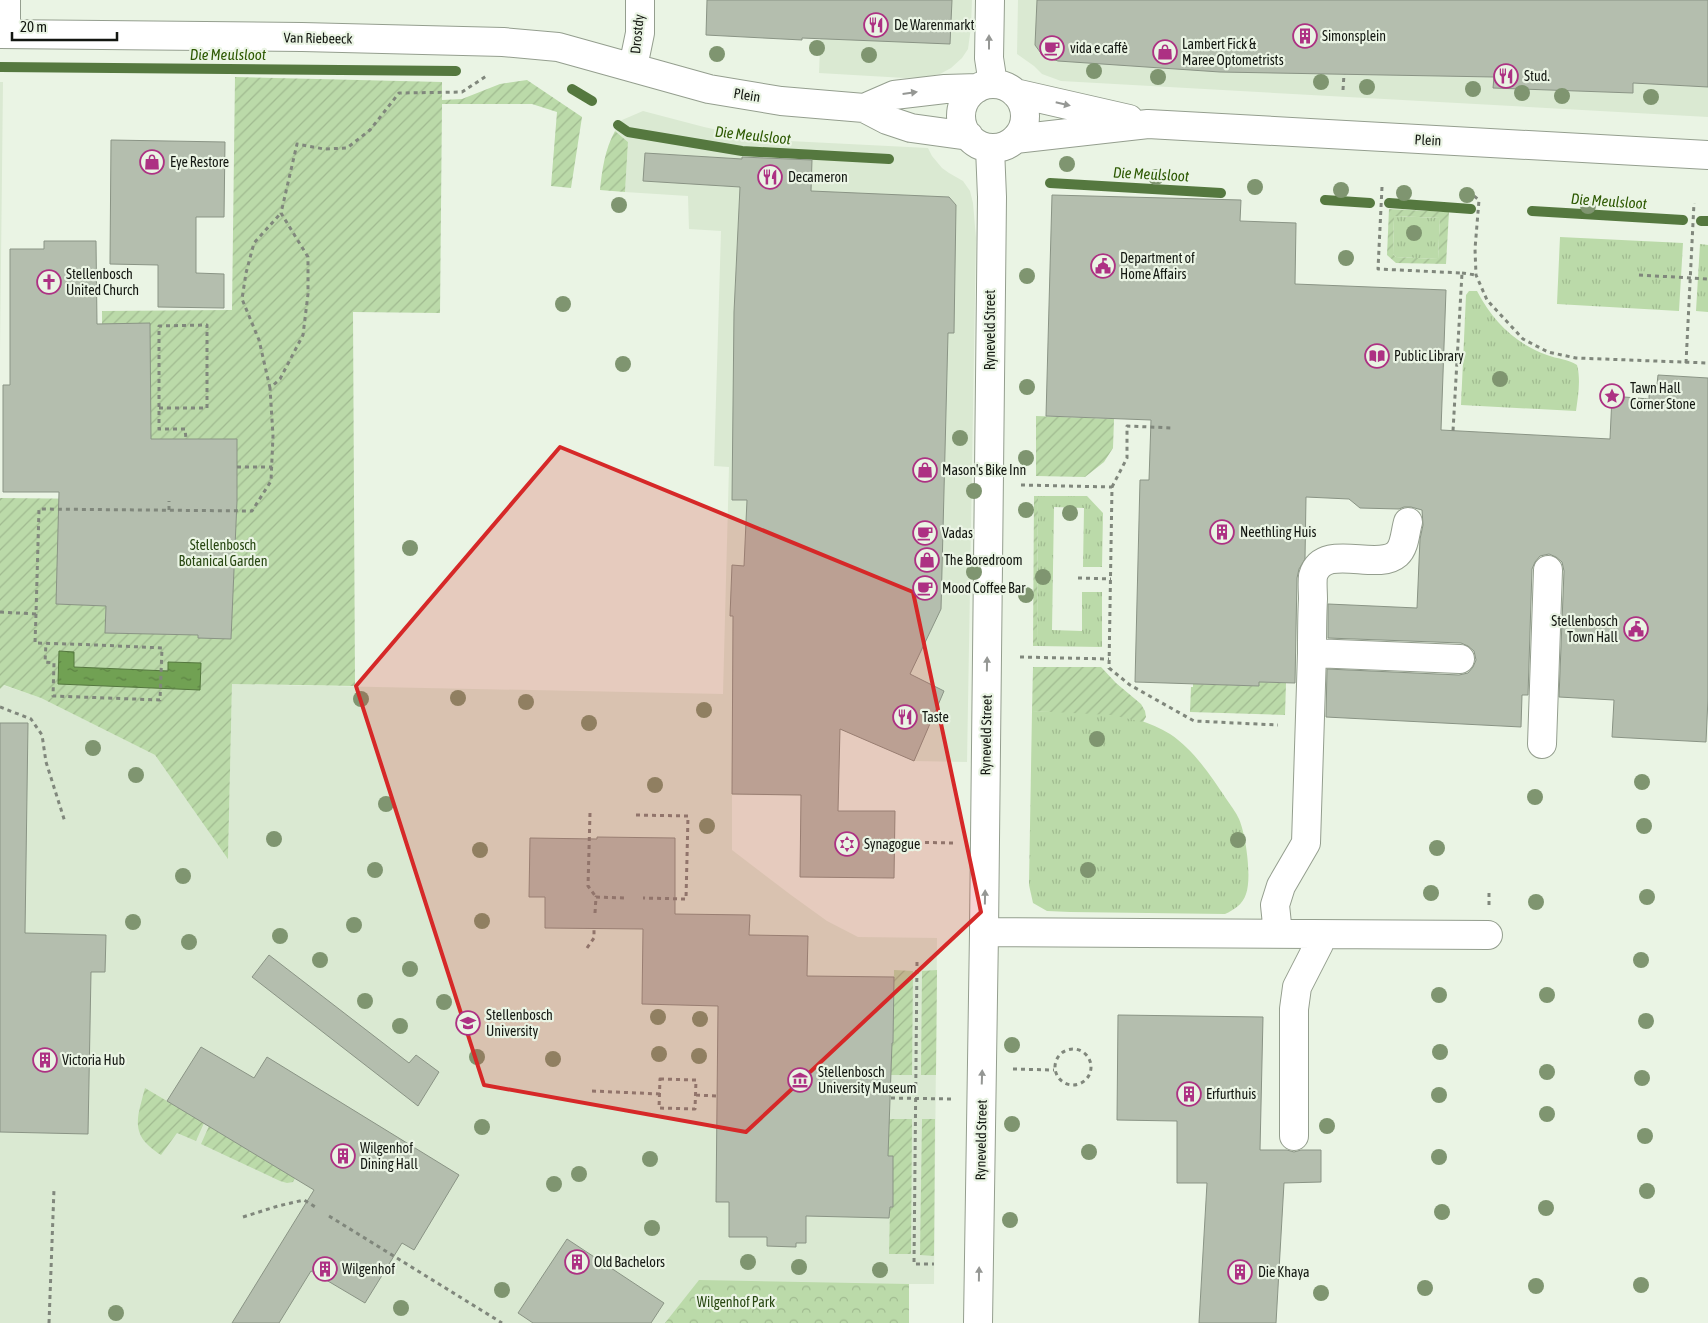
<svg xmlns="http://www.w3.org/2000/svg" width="1708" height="1323" viewBox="0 0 1708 1323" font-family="'Asap Condensed',sans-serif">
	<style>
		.built { fill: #dae9d2 }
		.grass { fill: url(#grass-tufts) }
		.park { fill: url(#park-crowns) }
		.garden { fill: url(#garden-furrows); fill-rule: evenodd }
		.water { fill: url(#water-ripples); stroke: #55783f }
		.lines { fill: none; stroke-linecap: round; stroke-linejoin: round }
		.stream { stroke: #55783f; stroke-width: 10 }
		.building { fill: #b4beae; stroke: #8a9485 }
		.minor-casing { stroke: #949e8e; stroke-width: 30 }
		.path { stroke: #80877c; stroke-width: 3; stroke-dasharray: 4 4; stroke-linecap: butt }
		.minor { stroke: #fff; stroke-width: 28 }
		.tree { fill: #7f9570 }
		.oneway { fill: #959794 }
		.marked { fill: #d62828; fill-opacity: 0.2; stroke: #d62828; stroke-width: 4; stroke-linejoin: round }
		.labels { text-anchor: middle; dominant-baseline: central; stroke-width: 4.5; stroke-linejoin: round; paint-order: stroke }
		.poi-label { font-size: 14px; fill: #131711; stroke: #eaf4e4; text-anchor: start }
		.street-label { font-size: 14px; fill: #131711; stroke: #eaf4e4 }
		.park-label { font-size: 14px; fill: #284711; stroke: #eaf4e4 }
		.water-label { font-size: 15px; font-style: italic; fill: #2d5902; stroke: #eaf4e4 }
	</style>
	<defs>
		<pattern id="grass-tufts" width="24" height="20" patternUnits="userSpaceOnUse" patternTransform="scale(1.25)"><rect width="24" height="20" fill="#bbdaa9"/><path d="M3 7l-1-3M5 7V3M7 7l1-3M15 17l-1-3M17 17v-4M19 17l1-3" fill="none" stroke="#a0ba90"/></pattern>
		<pattern id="park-crowns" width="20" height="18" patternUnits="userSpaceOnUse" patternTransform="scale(1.25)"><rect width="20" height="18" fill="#bbdaa9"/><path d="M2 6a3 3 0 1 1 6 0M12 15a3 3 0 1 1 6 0" fill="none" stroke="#a0ba90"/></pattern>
		<pattern id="garden-furrows" width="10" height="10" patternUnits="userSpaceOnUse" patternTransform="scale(1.25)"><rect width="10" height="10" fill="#bbdaa9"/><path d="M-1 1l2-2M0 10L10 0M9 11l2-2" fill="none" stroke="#a0ba90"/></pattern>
		<pattern id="water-ripples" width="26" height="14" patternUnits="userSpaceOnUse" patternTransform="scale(1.25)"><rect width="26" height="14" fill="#71a153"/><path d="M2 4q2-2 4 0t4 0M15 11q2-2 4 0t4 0" fill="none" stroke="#5c8243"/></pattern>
	</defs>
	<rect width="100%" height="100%" fill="#eaf4e4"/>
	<!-- built -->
	<path class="built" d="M 822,0 L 972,0 L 971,27 L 968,49 L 962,58 L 951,68 L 940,74 L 923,77 L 905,78 L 819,73 Z
		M 1018,0 L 1708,0 L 1708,117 L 1061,81 L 1042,74 L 1034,66 L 1017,54 Z
		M 0,82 L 3,82 L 0,352 Z
		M 643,111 L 704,127 L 756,138 L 789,141 L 928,148 L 932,156 L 942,168 L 949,173 L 963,181 L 970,191 L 973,203 L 976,238 L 967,762 L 914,761 L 840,729 L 838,796 L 732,795 L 732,850 L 791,895 L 827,921 L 858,937 L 937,938 L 934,1284 L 909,1284 L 909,1323 L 0,1323 L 0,684 L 41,698 L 155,755 L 228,858 L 232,684 L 723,694 L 729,467 L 714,466 L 721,231 L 689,229 L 688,196 L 625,192 L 628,142 L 615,131 L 622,120 Z"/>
	<!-- grass -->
	<path class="grass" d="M 1394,216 L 1440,218 L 1438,259 L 1396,257 L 1393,254 Z
		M 1560,237 L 1683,243 L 1679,311 L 1557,304 Z
		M 1700,244 L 1708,245 L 1708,312 L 1696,311 Z
		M 1469,291 L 1477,291 C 1493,321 1514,343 1547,355 C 1557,359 1568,359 1577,365 C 1581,380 1578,397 1576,411 L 1461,405 L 1466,295 Z
		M 1038,496 L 1087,496 L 1103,513 L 1102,567 L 1083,567 L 1084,508 L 1054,507 L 1052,630 L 1082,631 L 1082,592 L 1102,592 L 1102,647 L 1037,646 Z
		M 1032,711 C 1077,712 1131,709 1170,734 C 1194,750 1211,776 1227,800 C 1231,806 1236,812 1239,819 C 1246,835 1252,878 1246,894 C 1243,904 1234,910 1225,914 L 1070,912 L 1047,911 L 1033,903 L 1029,885 Z"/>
	<!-- park -->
	<path class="park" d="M 699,1280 L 909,1284 L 909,1323 L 665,1323 Z"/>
	<!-- garden -->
	<path class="garden" d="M 235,77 L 442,82 L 442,100 L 462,99 L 500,84 L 527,80 L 582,117 L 571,188 L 551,186 L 557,112 L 532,104 L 442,104 L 440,313 L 353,312 L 355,686 L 232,684 L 228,859 L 155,755 L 41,698 L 4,685 L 0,689 L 0,498 L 103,499 L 102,311 L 232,310 Z
		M 615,131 L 628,142 L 625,192 L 600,190 C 602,170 605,149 615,131 Z
		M 1389,209 L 1449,212 L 1446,264 L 1396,263 L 1387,255 ZM 1394,216 L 1440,218 L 1438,259 L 1396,257 L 1393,254 Z
		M 1036,416 L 1114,419 L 1113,448 L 1104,462 L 1085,477 L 1036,476 Z
		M 1034,496 L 1038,496 L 1037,646 L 1033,646 Z
		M 1033,667 L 1101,667 L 1116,683 L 1141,704 L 1145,711 L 1146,717 L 1143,722 L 1111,715 L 1032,711 Z
		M 1259,682 L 1286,683 L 1285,715 L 1190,712 L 1191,687 L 1193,687 L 1193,684 L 1259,686 Z
		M 894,970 L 913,971 L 912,1075 L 884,1075 L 884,1043 L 893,1043 Z
		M 937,970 L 936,1075 L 921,1075 L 922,971 Z
		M 145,1088 L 204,1123 L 196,1141 L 177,1133 L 161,1155 C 129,1135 137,1119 145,1088 Z
		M 883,1119 L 912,1119 L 911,1254 L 889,1254 L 890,1207 L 892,1207 L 893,1156 L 883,1156 Z
		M 922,1119 L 935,1119 L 934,1256 L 920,1255 Z
		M 209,1126 L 295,1178 L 293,1182 L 287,1183 L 280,1181 L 201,1144 Z"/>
	<!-- water -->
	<path class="water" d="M 59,651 L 74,652 L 74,667 L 168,671 L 168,662 L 201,663 L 200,690 L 58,684 Z"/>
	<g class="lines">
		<!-- stream -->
		<path class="stream" d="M 0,67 L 456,71
			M 572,89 L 592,101
			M 618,125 L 628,132 L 742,151 L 889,159
			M 1050,183 L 1221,193
			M 1325,200 L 1370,203
			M 1389,203 L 1471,209
			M 1532,211 L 1683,220
			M 1701,221 L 1708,221"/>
	</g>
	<!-- building -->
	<path class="building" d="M 707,0 L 952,0 L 950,44 L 802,38 L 802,40 L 706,35 Z
		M 1037,0 L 1708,0 L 1708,87 L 1633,83 L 1633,93 L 1493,88 L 1494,77 L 1220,72 L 1058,61 L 1043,56 L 1035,45 Z
		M 111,140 L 225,142 L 224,217 L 196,217 L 196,273 L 224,274 L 224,308 L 158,307 L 158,265 L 110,264 Z
		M 645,153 L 742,159 L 742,157 L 812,160 L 811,191 L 949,197 L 956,205 L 954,333 L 948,333 L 941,609 L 910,674 L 944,691 L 914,761 L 840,729 L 838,811 L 895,811 L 894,878 L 800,877 L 801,795 L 732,794 L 733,616 L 730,616 L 732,565 L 744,566 L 747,500 L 732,500 L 734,312 L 740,187 L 643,181 Z
		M 1052,195 L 1241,200 L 1240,221 L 1296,223 L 1295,284 L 1446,290 L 1441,430 L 1610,439 L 1612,396 L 1649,399 L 1649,394 L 1656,394 L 1658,375 L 1708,378 L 1708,698 L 1706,742 L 1612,737 L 1614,700 L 1559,697 L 1564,571 L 1562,562 L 1556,557 L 1549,554 L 1540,556 L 1535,562 L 1532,569 L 1528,695 L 1522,695 L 1521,727 L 1326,717 L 1327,669 L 1459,675 L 1468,673 L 1473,667 L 1476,660 L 1474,651 L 1468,646 L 1461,643 L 1328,638 L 1328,604 L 1417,608 L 1420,539 L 1423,525 L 1422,510 L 1411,507 L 1404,507 L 1399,509 L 1360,508 L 1349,499 L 1306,497 L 1305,559 L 1299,569 L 1297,578 L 1295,683 L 1259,682 L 1259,686 L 1135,682 L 1140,480 L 1149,480 L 1151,420 L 1046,416 Z
		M 44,241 L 96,241 L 97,324 L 150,323 L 151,439 L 237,439 L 237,501 L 231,639 L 198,638 L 198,635 L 105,633 L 106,606 L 56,604 L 59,492 L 3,492 L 3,385 L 10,385 L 10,249 L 44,249 Z
		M 0,723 L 28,723 L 25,933 L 106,935 L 105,972 L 91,972 L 88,1134 L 0,1132 Z
		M 597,837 L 675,838 L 675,914 L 750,915 L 749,935 L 808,936 L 807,976 L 894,977 L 893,1043 L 892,1043 L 888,1156 L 893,1156 L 893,1207 L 890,1207 L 889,1218 L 806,1216 L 806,1243 L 796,1243 L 796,1247 L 767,1246 L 767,1237 L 729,1237 L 729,1202 L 716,1202 L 718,1006 L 642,1004 L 643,929 L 545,928 L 545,897 L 529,897 L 530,838 L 597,839 Z
		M 269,955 L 409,1063 L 416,1055 L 439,1072 L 418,1106 L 252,977 Z
		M 1118,1015 L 1263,1017 L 1260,1150 L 1287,1150 L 1294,1152 L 1301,1150 L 1321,1150 L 1321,1182 L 1284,1183 L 1276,1323 L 1199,1323 L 1207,1183 L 1177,1183 L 1177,1121 L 1117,1120 Z
		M 201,1047 L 254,1078 L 267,1057 L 459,1175 L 414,1250 L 402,1243 L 365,1303 L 311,1271 L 279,1323 L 232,1323 L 314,1190 L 167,1101 Z
		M 567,1239 L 664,1303 L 651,1323 L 533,1323 L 518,1313 Z"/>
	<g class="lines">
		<!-- minor casing -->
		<g class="minor-casing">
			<path id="minor" d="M 6,0 L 6,34
				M 990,0 L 989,58 L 993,84
				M 0,34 L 302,37 L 503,42 L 558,47 L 709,89 L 781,101 L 864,108 L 887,120 L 911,128 L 969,136
				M 633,67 L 640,33 L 640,0
				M961 116a32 32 0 1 1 64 0a32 32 0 1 1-64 0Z
				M 1015,93 L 1129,119
				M 864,108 L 894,95 L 945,89 L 978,88
				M 1015,139 L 1148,124 L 1708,155
				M 1312,653 C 1312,635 1312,617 1313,599 C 1313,592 1312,583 1313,576 C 1323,541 1377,572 1397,554 C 1405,547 1405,532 1408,522
				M 1542,744 L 1548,570
				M 984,932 L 1488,935
				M 1278,934 L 1275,905 L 1281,886 L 1306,843 L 1312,653 L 1460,659
				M 1294,1136 L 1294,1009 L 1297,987 L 1319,944 L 1320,935
				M 978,1323 L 984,932 L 992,197 L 990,148"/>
		</g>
		<!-- path -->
		<path class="path" d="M 1343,90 L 1344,74
			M 1382,187 L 1378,269 L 1462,273 L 1453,431
			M 1468,191 L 1479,200 L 1475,249 L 1476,275 L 1487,300 L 1523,339 L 1548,352 L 1576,358 L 1708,363
			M 1462,273 L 1476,275
			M 1639,275 L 1708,279
			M 1686,363 L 1694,203
			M 270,388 L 259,340 L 242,299 L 246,273 L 254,243 L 281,213
			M 159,408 L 207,408 L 207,325 L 159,326 L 159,429 L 185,429 L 186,439
			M 237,467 L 272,467
			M 1021,485 L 1112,487 L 1109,668 L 1130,685 L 1194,721 L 1278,725
			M 1112,487 L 1127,458 L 1127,426 L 1173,428
			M 169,510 L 169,501
			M 1078,578 L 1111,579
			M 0,612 L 36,614 L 39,509 L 252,511 L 271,481 L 273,436 L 270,388 L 280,379 L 303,335 L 308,294 L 308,257 L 281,213 L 297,144 L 324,149 L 347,148 L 370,130 L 399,93 L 462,92 L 488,75
			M 36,614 L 35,643 C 78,644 120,646 162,648 L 160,700 L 53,696 L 54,663 L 45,662 L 46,643
			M 1020,657 L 1109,659
			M 0,707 L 31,719 L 42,735 L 46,762 L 65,822
			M 590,813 L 588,886 L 596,897
			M 636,815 L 688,816 L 686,899 L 643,898
			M 901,842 L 954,843
			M 1489,905 L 1489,893
			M 595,913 L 596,897 L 627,898
			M 587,948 L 594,938 L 594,929
			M 917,962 L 914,1264 L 934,1264
			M1055 1067a18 18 0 1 1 36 0a18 18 0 1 1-36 0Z
			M 1013,1069 L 1054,1070
			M 660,1079 L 696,1080 L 695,1109 L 659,1108 Z
			M 592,1091 L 660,1094
			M 696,1095 L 716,1096
			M 891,1098 L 951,1099
			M 329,1216 L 502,1323
			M 243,1217 L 278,1206 L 304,1200 L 317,1208
			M 49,1323 L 54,1189"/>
		<!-- minor -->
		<use href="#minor" class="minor"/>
	</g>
	<!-- trees -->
	<g class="tree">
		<circle cx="817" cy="48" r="8"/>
		<circle cx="717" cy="54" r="8"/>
		<circle cx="869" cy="55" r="8"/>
		<circle cx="1094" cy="71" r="8"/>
		<circle cx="1158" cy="77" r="8"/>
		<circle cx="1321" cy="82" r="8"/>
		<circle cx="1367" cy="87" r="8"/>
		<circle cx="1473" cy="89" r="8"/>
		<circle cx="1522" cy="93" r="8"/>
		<circle cx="1562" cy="96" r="8"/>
		<circle cx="1651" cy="97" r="8"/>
		<circle cx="1067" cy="164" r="8"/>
		<circle cx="1156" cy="177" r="8"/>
		<circle cx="1255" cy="187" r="8"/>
		<circle cx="1341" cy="190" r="8"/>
		<circle cx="1404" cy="193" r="8"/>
		<circle cx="1467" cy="195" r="8"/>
		<circle cx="619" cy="205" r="8"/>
		<circle cx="1588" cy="206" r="8"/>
		<circle cx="1414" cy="233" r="8"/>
		<circle cx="1346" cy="258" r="8"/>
		<circle cx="1027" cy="276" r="8"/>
		<circle cx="563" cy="304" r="8"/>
		<circle cx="623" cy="364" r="8"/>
		<circle cx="1500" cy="379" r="8"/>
		<circle cx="1027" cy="387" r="8"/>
		<circle cx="960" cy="438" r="8"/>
		<circle cx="1026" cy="458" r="8"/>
		<circle cx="974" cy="491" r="8"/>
		<circle cx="1026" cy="510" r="8"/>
		<circle cx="1070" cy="513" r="8"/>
		<circle cx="410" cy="548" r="8"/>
		<circle cx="974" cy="572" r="8"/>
		<circle cx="1043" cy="577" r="8"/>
		<circle cx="1026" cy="595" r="8"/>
		<circle cx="458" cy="698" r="8"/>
		<circle cx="361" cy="699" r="8"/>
		<circle cx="526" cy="702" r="8"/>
		<circle cx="704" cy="710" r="8"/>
		<circle cx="589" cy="723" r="8"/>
		<circle cx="1097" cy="739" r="8"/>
		<circle cx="93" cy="748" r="8"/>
		<circle cx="136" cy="775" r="8"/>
		<circle cx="1642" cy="782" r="8"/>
		<circle cx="655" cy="785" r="8"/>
		<circle cx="1535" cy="797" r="8"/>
		<circle cx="386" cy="804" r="8"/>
		<circle cx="707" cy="826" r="8"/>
		<circle cx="1644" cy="826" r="8"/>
		<circle cx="274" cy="839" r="8"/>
		<circle cx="1238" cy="840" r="8"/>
		<circle cx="1437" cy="848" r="8"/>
		<circle cx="480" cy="850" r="8"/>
		<circle cx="375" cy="870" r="8"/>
		<circle cx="1088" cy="870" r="8"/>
		<circle cx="183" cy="876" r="8"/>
		<circle cx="1431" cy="893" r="8"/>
		<circle cx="1647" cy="897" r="8"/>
		<circle cx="1536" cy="902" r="8"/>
		<circle cx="482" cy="921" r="8"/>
		<circle cx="133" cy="922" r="8"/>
		<circle cx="354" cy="925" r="8"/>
		<circle cx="280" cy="936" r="8"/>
		<circle cx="189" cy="942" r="8"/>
		<circle cx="320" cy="960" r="8"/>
		<circle cx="1641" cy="960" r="8"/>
		<circle cx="410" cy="969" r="8"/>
		<circle cx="1439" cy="995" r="8"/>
		<circle cx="1547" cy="995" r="8"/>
		<circle cx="365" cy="1001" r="8"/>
		<circle cx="444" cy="1002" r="8"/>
		<circle cx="658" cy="1017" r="8"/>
		<circle cx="700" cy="1019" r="8"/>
		<circle cx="1646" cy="1021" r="8"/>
		<circle cx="400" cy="1026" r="8"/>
		<circle cx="1012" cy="1045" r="8"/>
		<circle cx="1440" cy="1052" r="8"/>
		<circle cx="659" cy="1054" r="8"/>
		<circle cx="699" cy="1056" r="8"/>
		<circle cx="477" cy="1057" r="8"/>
		<circle cx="553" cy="1059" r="8"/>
		<circle cx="1547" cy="1072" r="8"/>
		<circle cx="1642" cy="1078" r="8"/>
		<circle cx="1439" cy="1095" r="8"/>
		<circle cx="1547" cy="1114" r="8"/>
		<circle cx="1012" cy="1124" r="8"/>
		<circle cx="1327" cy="1126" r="8"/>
		<circle cx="482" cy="1127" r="8"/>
		<circle cx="1645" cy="1136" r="8"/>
		<circle cx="1089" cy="1152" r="8"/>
		<circle cx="1439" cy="1157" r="8"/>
		<circle cx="650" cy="1159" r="8"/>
		<circle cx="579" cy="1174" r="8"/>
		<circle cx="554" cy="1184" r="8"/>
		<circle cx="1647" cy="1191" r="8"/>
		<circle cx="1546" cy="1208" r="8"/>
		<circle cx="1442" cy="1212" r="8"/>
		<circle cx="1010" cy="1220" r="8"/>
		<circle cx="652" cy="1228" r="8"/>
		<circle cx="748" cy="1262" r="8"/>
		<circle cx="799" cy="1267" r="8"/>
		<circle cx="880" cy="1270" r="8"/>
		<circle cx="1641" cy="1285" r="8"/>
		<circle cx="1536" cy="1286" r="8"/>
		<circle cx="1425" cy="1288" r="8"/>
		<circle cx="502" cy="1290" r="8"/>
		<circle cx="1321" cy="1293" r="8"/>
		<circle cx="401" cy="1308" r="8"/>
		<circle cx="116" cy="1313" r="8"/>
	</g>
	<!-- one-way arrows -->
	<defs><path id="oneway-solid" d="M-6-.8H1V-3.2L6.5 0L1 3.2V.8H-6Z" transform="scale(1.25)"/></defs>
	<g class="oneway">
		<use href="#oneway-solid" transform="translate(989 42) rotate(-90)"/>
		<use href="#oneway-solid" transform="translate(910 93) rotate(-8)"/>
		<use href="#oneway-solid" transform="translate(1063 104) rotate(13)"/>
		<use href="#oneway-solid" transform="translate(987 664) rotate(-89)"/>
		<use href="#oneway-solid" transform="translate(985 897) rotate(-89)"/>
		<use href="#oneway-solid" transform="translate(982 1077) rotate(-88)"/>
		<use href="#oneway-solid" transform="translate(979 1274) rotate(-89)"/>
	</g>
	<!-- marked area -->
	<path class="marked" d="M 560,447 L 913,592 L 981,912 L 746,1132 L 484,1085 L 356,686 Z"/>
	<!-- icons -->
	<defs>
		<g id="restaurant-ring" transform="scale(1.25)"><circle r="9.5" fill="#eaf4e4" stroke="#ad3183" stroke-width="1.5"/><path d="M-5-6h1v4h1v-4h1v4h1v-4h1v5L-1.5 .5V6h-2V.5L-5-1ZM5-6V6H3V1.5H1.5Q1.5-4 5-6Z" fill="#ad3183"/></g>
		<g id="building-ring" transform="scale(1.25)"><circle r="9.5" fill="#eaf4e4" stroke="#ad3183" stroke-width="1.5"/><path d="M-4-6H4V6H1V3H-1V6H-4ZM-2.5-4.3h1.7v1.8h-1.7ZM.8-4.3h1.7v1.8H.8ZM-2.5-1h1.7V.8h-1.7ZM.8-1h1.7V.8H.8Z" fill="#ad3183"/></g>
		<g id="cafe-ring" transform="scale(1.25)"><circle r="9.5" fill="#eaf4e4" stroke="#ad3183" stroke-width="1.5"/><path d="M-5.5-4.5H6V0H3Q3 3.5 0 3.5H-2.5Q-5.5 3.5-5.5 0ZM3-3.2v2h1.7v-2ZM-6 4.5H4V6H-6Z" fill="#ad3183"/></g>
		<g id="shop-ring" transform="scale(1.25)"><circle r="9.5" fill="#eaf4e4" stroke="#ad3183" stroke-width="1.5"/><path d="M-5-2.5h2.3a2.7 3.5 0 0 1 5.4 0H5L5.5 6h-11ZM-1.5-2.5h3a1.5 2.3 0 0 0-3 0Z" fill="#ad3183"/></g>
		<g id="civic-ring" transform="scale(1.25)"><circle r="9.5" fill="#eaf4e4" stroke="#ad3183" stroke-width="1.5"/><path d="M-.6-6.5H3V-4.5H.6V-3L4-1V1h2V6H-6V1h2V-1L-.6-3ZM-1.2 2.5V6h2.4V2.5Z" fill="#ad3183"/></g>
		<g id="church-ring" transform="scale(1.25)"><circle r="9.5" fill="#eaf4e4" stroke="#ad3183" stroke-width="1.5"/><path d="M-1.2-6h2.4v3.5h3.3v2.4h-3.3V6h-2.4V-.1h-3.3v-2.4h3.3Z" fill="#ad3183"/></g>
		<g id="library-ring" transform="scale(1.25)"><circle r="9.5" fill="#eaf4e4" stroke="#ad3183" stroke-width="1.5"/><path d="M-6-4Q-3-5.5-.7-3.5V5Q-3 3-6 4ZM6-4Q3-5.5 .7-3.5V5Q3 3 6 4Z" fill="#ad3183"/></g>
		<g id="sight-ring" transform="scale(1.25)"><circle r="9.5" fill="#eaf4e4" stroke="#ad3183" stroke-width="1.5"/><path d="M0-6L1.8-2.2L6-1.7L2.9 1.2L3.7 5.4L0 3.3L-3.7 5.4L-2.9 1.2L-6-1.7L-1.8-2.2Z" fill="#ad3183"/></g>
		<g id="synagogue-ring" transform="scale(1.25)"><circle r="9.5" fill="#eaf4e4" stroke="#ad3183" stroke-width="1.5"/><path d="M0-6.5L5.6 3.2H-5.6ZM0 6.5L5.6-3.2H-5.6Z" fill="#ad3183"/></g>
		<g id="university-ring" transform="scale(1.25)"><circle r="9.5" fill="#eaf4e4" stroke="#ad3183" stroke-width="1.5"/><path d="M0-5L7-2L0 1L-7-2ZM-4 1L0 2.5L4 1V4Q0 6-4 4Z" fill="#ad3183"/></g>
		<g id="museum-ring" transform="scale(1.25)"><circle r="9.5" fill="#eaf4e4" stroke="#ad3183" stroke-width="1.5"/><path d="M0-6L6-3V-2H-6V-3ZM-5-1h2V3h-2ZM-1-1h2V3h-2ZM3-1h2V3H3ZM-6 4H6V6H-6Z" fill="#ad3183"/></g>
	</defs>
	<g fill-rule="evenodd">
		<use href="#restaurant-ring" x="876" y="25"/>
		<use href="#building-ring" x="1305" y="36"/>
		<use href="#cafe-ring" x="1052" y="48"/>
		<use href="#shop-ring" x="1165" y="52"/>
		<use href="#restaurant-ring" x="1506" y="76"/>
		<use href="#shop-ring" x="152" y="162"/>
		<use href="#restaurant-ring" x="770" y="177"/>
		<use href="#civic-ring" x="1103" y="266"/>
		<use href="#church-ring" x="49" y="282"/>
		<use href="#library-ring" x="1377" y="356"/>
		<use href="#sight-ring" x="1612" y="396"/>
		<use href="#shop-ring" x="925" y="470"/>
		<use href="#building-ring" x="1222" y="532"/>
		<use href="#cafe-ring" x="925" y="533"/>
		<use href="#shop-ring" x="927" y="560"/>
		<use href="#cafe-ring" x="925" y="588"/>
		<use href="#civic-ring" x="1636" y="629"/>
		<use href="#restaurant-ring" x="905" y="717"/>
		<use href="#synagogue-ring" x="847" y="844"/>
		<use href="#university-ring" x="468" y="1023"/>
		<use href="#building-ring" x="45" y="1060"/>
		<use href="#museum-ring" x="800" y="1080"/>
		<use href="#building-ring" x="1189" y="1094"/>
		<use href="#building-ring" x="343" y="1156"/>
		<use href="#building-ring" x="577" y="1262"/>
		<use href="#building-ring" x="325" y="1269"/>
		<use href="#building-ring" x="1240" y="1272"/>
	</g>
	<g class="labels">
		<!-- poi labels -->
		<g class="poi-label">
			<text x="894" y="25">De Warenmarkt</text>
			<text x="1322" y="36">Simonsplein</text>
			<text x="1182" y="44">Lambert Fick &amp;<tspan x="1182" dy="16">Maree Optometrists</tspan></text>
			<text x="1070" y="48">vida e caffè</text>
			<text x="1524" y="76">Stud.</text>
			<text x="170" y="162">Eye Restore</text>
			<text x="788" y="177">Decameron</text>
			<text x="1120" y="258">Department of<tspan x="1120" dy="16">Home Affairs</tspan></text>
			<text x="66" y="274">Stellenbosch<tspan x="66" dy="16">United Church</tspan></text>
			<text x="1394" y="356">Public Library</text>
			<text x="1630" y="388">Tawn Hall<tspan x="1630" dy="16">Corner Stone</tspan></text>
			<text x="942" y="470">Mason's Bike Inn</text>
			<text x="1240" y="532">Neethling Huis</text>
			<text x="942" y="533">Vadas</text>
			<text x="944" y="560">The Boredroom</text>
			<text x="942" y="588">Mood Coffee Bar</text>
			<text x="1618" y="621" text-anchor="end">Stellenbosch<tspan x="1618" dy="16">Town Hall</tspan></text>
			<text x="922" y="717">Taste</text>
			<text x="864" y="844">Synagogue</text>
			<text x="486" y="1015">Stellenbosch<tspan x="486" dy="16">University</tspan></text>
			<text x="62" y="1060">Victoria Hub</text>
			<text x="818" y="1072">Stellenbosch<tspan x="818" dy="16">University Museum</tspan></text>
			<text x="1206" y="1094">Erfurthuis</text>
			<text x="360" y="1148">Wilgenhof<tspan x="360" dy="16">Dining Hall</tspan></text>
			<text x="594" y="1262">Old Bachelors</text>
			<text x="342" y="1269">Wilgenhof</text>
			<text x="1258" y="1272">Die Khaya</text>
		</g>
		<!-- street labels -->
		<g class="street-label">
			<text transform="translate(637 34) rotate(-84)">Drostdy</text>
			<text transform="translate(318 38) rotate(1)">Van Riebeeck</text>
			<text transform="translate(747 95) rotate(9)">Plein</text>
			<text transform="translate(1428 140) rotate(3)">Plein</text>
			<text transform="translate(990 330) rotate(-90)">Ryneveld Street</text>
			<text transform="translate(986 735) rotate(-89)">Ryneveld Street</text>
			<text transform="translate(981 1140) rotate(-89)">Ryneveld Street</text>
		</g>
		<!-- park labels -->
		<g class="park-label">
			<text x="223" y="545">Stellenbosch<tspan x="223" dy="16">Botanical Garden</tspan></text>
			<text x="736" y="1302">Wilgenhof Park</text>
		</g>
		<!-- water labels -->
		<g class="water-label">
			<text x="228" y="54">Die Meulsloot</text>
			<text transform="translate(753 135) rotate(6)">Die Meulsloot</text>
			<text transform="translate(1151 174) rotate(3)">Die Meulsloot</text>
			<text transform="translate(1609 201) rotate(4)">Die Meulsloot</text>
		</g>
	</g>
	<!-- scale -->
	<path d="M12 32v8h105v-8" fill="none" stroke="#131711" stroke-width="2.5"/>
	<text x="20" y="32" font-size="15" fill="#131711" stroke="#eaf4e4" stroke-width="4" paint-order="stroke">20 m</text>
</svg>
